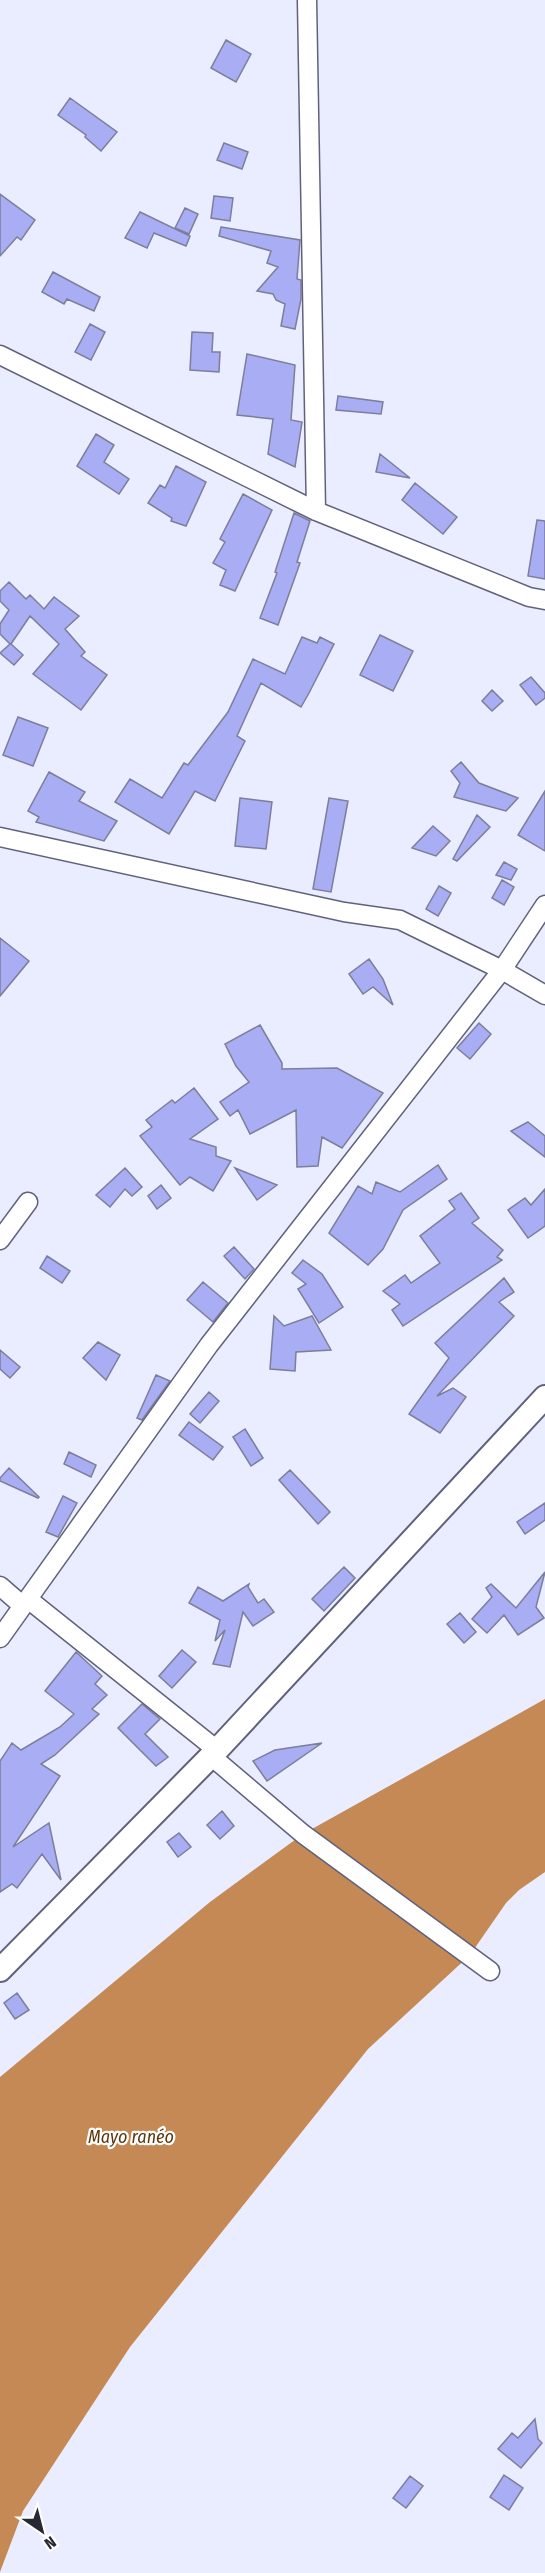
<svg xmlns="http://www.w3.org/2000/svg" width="545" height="2573" viewBox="0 0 545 2573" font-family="'Fira Sans Condensed',sans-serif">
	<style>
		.water { fill: #c48955 }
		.building { fill: #a9adf3; stroke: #7c7e9a; stroke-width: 1.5 }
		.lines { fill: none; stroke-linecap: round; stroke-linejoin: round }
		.minor-casing { stroke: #60627c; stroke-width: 21 }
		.tertiary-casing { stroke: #60627c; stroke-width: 26 }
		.minor { stroke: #fff; stroke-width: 18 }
		.tertiary { stroke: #fff; stroke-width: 22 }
		.labels { text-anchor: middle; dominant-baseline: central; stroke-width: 4.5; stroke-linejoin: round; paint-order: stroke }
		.water-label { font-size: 18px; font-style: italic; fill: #5f370e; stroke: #fff }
	</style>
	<rect width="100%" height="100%" fill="#eaecff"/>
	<!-- water -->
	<path class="water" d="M 545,1699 L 545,1872 L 519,1890 L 506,1903 L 470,1955 L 368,2049 L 130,2347 L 23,2511 L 0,2572 L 0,2077 L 210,1902 L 303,1834 Z"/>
	<!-- building -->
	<path class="building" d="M 226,40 L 251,54 L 236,82 L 211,68 Z
		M 70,98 L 117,132 L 101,151 L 85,137 L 86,135 L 58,115 Z
		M 224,143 L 248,152 L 242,169 L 217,160 Z
		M 0,194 L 35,220 L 21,240 L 17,237 L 0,256 Z
		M 214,196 L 233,198 L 230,221 L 211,218 Z
		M 185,208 L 198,214 L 189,234 L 175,228 Z
		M 140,212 L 190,236 L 186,246 L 154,233 L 147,248 L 125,238 Z
		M 221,227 L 300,240 L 297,279 L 301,280 L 301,299 L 295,329 L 281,326 L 285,304 L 276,300 L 273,294 L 257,291 L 278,267 L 267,263 L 271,251 L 219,236 Z
		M 53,272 L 100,297 L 94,311 L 67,299 L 64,304 L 42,292 Z
		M 90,324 L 105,332 L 91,360 L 75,352 Z
		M 192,332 L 213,333 L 212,352 L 220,352 L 219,372 L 190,370 Z
		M 247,354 L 295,365 L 291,420 L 302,422 L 295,467 L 268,454 L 273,419 L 237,415 Z
		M 338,396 L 383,402 L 381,414 L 336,410 Z
		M 96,434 L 114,445 L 104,462 L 129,479 L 119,494 L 77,466 Z
		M 380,454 L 410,478 L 376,472 Z
		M 176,466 L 206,482 L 186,526 L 171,521 L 172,518 L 148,503 L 160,485 L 165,488 Z
		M 415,483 L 457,517 L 443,534 L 402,500 Z
		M 243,494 L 272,510 L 235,591 L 220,585 L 226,570 L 213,563 L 225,542 L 220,539 Z
		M 294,513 L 310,521 L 297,562 L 300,563 L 278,625 L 260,618 L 277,573 L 275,572 Z
		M 537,520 L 545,521 L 545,579 L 528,576 Z
		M 9,582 L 26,599 L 30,595 L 44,609 L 54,597 L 79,616 L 65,629 L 85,652 L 81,656 L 107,675 L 81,710 L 33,674 L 59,644 L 30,616 L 11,644 L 23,655 L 14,665 L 0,653 L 10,644 L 0,634 L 0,624 L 9,610 L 0,601 L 0,591 Z
		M 380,635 L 413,651 L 393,691 L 360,675 Z
		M 302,637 L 317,643 L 320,637 L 334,644 L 309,693 L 301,707 L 261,683 L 237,736 L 245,741 L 215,801 L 195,791 L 169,834 L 115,802 L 130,779 L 162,798 L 184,763 L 188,765 L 228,712 L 253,659 L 285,674 Z
		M 531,677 L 545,693 L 545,698 L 536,705 L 520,685 Z
		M 492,690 L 503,701 L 492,711 L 482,701 Z
		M 18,717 L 48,728 L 33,766 L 3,755 Z
		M 461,762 L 479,783 L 518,798 L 506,811 L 454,797 L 460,783 L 451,771 Z
		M 49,772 L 85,792 L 79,801 L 117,821 L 104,841 L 36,822 L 39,817 L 28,811 Z
		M 545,791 L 545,851 L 518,835 Z
		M 240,798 L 272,802 L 266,849 L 235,846 Z
		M 329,798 L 348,801 L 331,892 L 313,889 Z
		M 477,815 L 490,827 L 457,861 L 453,859 Z
		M 433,826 L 450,841 L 436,856 L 412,848 Z
		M 504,862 L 517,869 L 511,880 L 496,875 Z
		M 502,880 L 514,887 L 504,905 L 492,898 Z
		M 439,886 L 451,893 L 438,916 L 426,909 Z
		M 0,938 L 29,961 L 0,996 Z
		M 369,959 L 383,979 L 393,1005 L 373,987 L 363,994 L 349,974 Z
		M 479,1023 L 491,1034 L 470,1059 L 457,1048 Z
		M 260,1025 L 282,1063 L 282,1069 L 337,1068 L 383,1093 L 342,1148 L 322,1137 L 318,1166 L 297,1167 L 296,1110 L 250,1134 L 238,1110 L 230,1116 L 220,1102 L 249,1082 L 236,1066 L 225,1044 Z
		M 194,1088 L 218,1119 L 190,1139 L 216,1147 L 216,1156 L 231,1161 L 213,1191 L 190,1177 L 180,1185 L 140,1136 L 152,1127 L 146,1120 L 172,1100 L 175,1103 Z
		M 528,1122 L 545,1136 L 545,1157 L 511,1131 Z
		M 438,1165 L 447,1179 L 403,1210 L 383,1249 L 368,1265 L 329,1233 L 358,1186 L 372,1194 L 376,1182 L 400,1192 Z
		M 125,1168 L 142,1187 L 132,1196 L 125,1189 L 110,1207 L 96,1195 Z
		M 235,1168 L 277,1185 L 257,1200 Z
		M 161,1185 L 171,1198 L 157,1209 L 148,1196 Z
		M 545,1189 L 545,1226 L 528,1238 L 508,1210 L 525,1198 L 531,1205 Z
		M 461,1193 L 479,1218 L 472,1223 L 503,1250 L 497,1257 L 502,1260 L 403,1326 L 392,1310 L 400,1304 L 383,1291 L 405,1275 L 411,1283 L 440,1263 L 420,1236 L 455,1209 L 449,1201 Z
		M 234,1247 L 254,1269 L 245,1279 L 224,1256 Z
		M 47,1256 L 70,1271 L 62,1283 L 40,1268 Z
		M 303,1260 L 322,1274 L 343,1307 L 319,1323 L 298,1289 L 306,1284 L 292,1273 Z
		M 504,1278 L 514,1292 L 499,1302 L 514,1316 L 437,1396 L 453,1388 L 466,1397 L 440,1433 L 409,1414 L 449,1358 L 435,1343 Z
		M 203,1282 L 228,1303 L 213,1322 L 187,1300 Z
		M 274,1316 L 284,1326 L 312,1316 L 331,1350 L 296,1352 L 295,1371 L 270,1369 Z
		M 98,1342 L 120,1355 L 106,1380 L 83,1358 Z
		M 0,1350 L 20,1367 L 10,1378 L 0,1369 Z
		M 156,1375 L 170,1381 L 142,1420 L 137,1418 Z
		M 209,1392 L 219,1401 L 200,1423 L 190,1414 Z
		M 189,1422 L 223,1447 L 213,1460 L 179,1435 Z
		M 245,1429 L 263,1458 L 251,1466 L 233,1437 Z
		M 69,1452 L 96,1465 L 91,1477 L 64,1464 Z
		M 9,1468 L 39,1497 L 38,1498 L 0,1481 L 0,1478 Z
		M 290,1470 L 330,1512 L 318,1524 L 279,1480 Z
		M 63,1496 L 77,1503 L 58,1537 L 46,1532 Z
		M 545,1503 L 545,1520 L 525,1534 L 517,1522 Z
		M 344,1567 L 355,1578 L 324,1611 L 312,1599 Z
		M 545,1572 L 536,1607 L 544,1618 L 518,1635 L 504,1615 L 487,1633 L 472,1619 L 492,1597 L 486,1588 L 491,1584 L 516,1608 Z
		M 249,1584 L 248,1587 L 258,1603 L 264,1599 L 274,1612 L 253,1626 L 243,1612 L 230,1667 L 213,1664 L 225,1630 L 215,1641 L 220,1620 L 189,1603 L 198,1587 L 223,1601 Z
		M 460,1613 L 476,1632 L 464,1643 L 447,1624 Z
		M 182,1650 L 196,1662 L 172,1688 L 159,1676 Z
		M 76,1652 L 102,1676 L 95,1684 L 107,1695 L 92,1709 L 99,1714 L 55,1755 L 41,1764 L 60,1776 L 13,1847 L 49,1823 L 61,1880 L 42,1854 L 17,1888 L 12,1884 L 0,1892 L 0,1761 L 12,1743 L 21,1750 L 60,1727 L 74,1714 L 45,1691 Z
		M 142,1704 L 160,1719 L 145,1734 L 168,1757 L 156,1766 L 118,1728 Z
		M 322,1743 L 267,1781 L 253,1761 L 275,1750 Z
		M 222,1811 L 234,1826 L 220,1839 L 207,1825 Z
		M 179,1833 L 191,1847 L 178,1857 L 167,1842 Z
		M 17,1993 L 29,2010 L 15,2019 L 4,2003 Z
		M 535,2419 L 538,2439 L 542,2443 L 521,2468 L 498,2449 L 512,2433 L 518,2438 Z
		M 504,2475 L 523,2488 L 509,2510 L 490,2497 Z
		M 410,2476 L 423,2486 L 406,2508 L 393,2498 Z"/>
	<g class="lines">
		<!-- minor casing -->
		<g class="minor-casing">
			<path id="minor" d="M 307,0 L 316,511
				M 0,355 L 316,511 L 529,597 L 545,600
				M 0,837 L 344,912 L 400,920 L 502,970 L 545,995
				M 0,1240 L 28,1202
				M 0,1586 L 23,1606
				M 28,1599 L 217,1750
				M 0,1638 L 209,1345 L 502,970 L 545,905
				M 211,1756 L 303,1834 L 490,1971"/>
		</g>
		<!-- tertiary casing -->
		<g class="tertiary-casing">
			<path id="tertiary" d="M 0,1970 L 217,1750 L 545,1397"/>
		</g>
		<!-- minor -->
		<use href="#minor" class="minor"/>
		<!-- tertiary -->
		<use href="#tertiary" class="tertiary"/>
	</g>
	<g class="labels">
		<!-- water labels -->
		<g class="water-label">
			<text x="131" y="2137">Mayo ranéo</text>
		</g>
	</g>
	<!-- north arrow -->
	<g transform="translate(42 2531) rotate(145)" stroke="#ffffff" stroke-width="4.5" paint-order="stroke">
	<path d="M0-4.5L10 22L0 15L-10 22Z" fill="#282834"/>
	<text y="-9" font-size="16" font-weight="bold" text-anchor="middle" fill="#282834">N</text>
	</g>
</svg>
